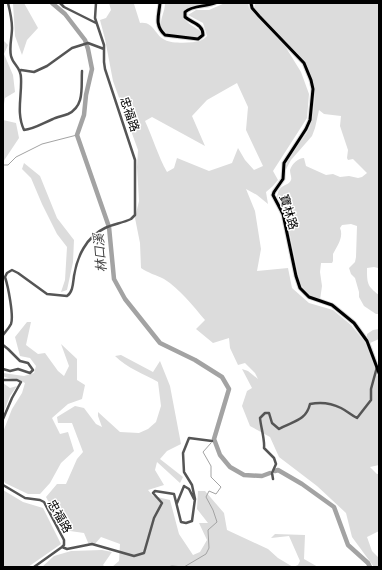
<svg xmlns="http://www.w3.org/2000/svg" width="382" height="570" viewBox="0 0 382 570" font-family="'PT Sans','Noto Sans TC',sans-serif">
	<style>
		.green { fill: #dcdcdc; fill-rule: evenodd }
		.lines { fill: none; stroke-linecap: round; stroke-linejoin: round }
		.stream { stroke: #a3a3a3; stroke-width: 1 }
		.river { stroke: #a3a3a3; stroke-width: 4.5 }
		.major-casing { stroke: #dbdbdb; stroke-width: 5 }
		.minor { stroke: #555; stroke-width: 2.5 }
		.major { stroke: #000; stroke-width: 3 }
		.labels { text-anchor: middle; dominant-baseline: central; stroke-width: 3; stroke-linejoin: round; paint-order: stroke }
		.street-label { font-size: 12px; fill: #000; stroke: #fff }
		.water-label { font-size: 13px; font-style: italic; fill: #444; stroke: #fff }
	</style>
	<rect width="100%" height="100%" fill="#fff"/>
	<!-- green -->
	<path class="green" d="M 13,3 L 24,3 L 38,28 L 27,40 L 22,55 L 15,36 Z
		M 109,3 L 135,3 L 134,4 L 140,23 C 154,21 155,36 165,40 C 173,44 192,43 200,41 C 202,40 205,38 207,36 L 203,23 L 188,15 L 196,10 L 209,10 L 225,3 L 248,3 L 249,8 L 285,46 L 301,72 L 309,94 L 307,118 L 273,171 L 278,180 L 273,186 L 266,192 L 268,204 L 257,195 L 246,189 L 255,211 L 261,249 L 257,271 L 288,268 L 292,288 L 309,303 L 333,310 L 351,325 L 365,342 L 379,379 L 379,465 L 370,467 L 377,474 L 379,474 L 379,531 L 367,537 L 372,551 L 379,558 L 379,567 L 374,567 L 352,537 L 346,513 L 317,486 L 279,457 L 270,437 L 250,426 L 242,406 L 247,391 L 252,388 L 242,369 L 248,371 L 258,379 L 255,373 L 245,363 L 238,365 L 230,348 L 229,338 L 213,343 L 196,329 L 205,320 C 193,306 180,289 164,279 C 156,275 148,273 141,268 L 140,243 L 135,218 L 139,201 L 137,167 L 138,150 L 113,81 L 105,39 L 100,20 L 106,18 L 111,10 ZM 237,83 L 248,107 L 246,130 L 263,166 L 254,170 L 245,160 L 238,148 L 232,163 L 209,171 L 177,158 L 174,168 L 167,172 C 158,156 153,138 145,121 L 152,117 L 205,146 L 192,116 L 207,100 Z
		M 165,3 L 201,3 L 198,7 C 193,8 190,9 186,12 C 177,20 197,27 201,32 L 201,35 L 198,38 C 187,37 159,39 161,22 C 162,15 165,10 165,3 Z
		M 255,3 L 379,3 L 379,274 L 378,268 L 374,267 L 367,268 C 367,283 367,286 379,295 L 378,310 L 379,314 L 376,314 L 364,306 L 359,297 L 359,292 L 355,278 L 351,274 L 349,268 L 355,262 L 356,257 L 357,226 L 351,224 L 342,225 L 340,228 C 344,237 337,246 333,254 L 333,261 L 332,263 L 321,263 L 320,272 L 322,286 L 320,300 L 308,295 L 300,283 L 285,211 L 277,197 C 279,183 288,187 291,180 C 292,177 290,174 290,170 C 292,164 298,158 304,158 L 306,166 L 326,175 L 333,174 L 340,177 L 349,176 L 358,178 L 362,177 L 367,173 L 353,159 L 348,160 L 347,158 L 348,150 L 340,126 L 341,116 L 324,114 L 319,110 L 315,128 L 312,136 L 291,160 L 285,171 C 285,160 300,143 306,134 C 312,125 313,116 314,105 C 320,66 293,50 268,25 C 264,20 259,14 254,9 Z
		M 3,40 L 8,45 L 4,54 L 13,75 L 15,92 L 5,98 L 3,110 Z
		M 3,120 L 16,123 L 19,138 L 3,162 Z
		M 24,163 L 40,176 L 57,218 L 74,240 L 73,262 L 67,290 L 61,292 L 65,280 L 67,247 L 57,234 L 42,204 L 31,178 L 22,169 Z
		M 27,322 L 31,322 L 26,345 L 38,354 L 45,353 L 58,371 L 64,376 L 69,366 L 61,344 L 77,359 L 77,380 L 85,385 L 82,399 L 68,404 L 52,418 L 60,434 L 68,432 L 74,451 L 61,463 L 50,483 L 40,494 L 28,494 L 5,483 L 3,479 L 3,432 L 12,409 L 22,393 L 25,383 C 18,378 10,380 3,376 L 3,373 L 24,376 L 34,373 L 36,366 L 30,358 L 20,356 L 15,337 Z
		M 379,329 L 379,339 L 370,343 L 367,337 L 367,334 L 373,330 Z
		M 121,355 L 153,372 L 160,361 L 170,386 L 181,444 L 167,451 L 160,459 L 183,477 L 180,483 L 157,462 L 155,470 L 164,485 L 148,490 L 153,496 L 170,500 L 179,534 L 193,555 L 200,552 L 207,540 L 199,523 L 208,523 L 197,509 L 198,491 L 205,491 L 224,513 L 227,530 L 268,549 L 278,558 L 293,567 L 298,565 L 300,561 L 289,536 L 271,538 L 275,534 L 305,535 L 304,559 L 318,567 L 112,567 L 119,561 L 120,544 L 101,537 L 94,545 L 89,545 L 84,533 L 63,530 L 46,497 L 57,484 L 66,484 L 77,459 L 83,452 L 72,423 L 58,423 L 57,417 L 75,406 L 84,408 L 96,424 L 102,427 L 98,416 L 98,412 L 120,432 L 139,433 L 148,429 L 156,422 L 161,406 L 158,382 C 144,374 127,368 115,356 Z
		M 3,383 L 10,388 L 17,386 L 10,396 L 3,414 Z
		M 3,490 L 23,502 L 43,508 L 61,544 L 28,567 L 3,567 Z
		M 102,550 L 112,552 L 103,565 L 105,567 L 42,567 L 54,556 L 71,551 Z"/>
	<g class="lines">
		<!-- stream -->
		<path class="stream" d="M 3,165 L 8,165 L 16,157 L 42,144 L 77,135
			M 214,440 L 214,439
			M 167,567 L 172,566 L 184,567 L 206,554 L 209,548 L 208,530 L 217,522 L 213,510 L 206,497 L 209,491 L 216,494 L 221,487 L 211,477 L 211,466 L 203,452 L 211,443"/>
		<!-- river -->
		<path class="river" d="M 52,3 L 65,14 L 85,40 L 88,49 L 92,69 L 86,95 L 84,115 L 77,135 L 109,227 L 114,279 L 125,299 L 160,343 L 195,360 L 222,377 L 229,389 L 214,439 L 220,455 L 230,467 L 244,475 L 262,476 L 270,473
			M 275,471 L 278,470 L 302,484 L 334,507 L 348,545 L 368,563 L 370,567"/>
		<!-- major casing -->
		<g class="major-casing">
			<path id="major" d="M 160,3 C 159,15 154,25 165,35 L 198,39 L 203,35 C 203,24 192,23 185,17 L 185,12 C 192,5 206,7 215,3
				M 251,3 L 252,8 L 259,16 L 304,63 L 311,80 L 313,89 L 310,120 L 306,129 L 284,163 L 283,179 L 274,192 L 273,195 L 283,214 L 296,276 L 300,288 L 309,297 L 332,305 L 354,323 L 367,341 L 379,373"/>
		</g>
		<!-- minor -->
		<path class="minor" d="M 8,3 C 10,11 12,20 12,28 C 12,37 9,47 11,56 C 13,65 21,67 21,78 C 22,96 16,113 24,130 C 34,129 43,123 53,119 C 57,117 63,116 68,114 C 85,106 81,87 82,71
			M 60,3 L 64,7 L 96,23
			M 21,70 L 34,72 L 47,66 L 72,48 L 88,43 L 104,49
			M 3,335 C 6,331 9,328 11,324 C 14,316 8,286 5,277 L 7,273 L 12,270 L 18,273 L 47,294 L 67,296 C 73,292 73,283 74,276 C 77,257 86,237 105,228 C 113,224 123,223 131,219 L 135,215 L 135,160 L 105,69 L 104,62 L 104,45 L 95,18 L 96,3
			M 3,345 L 8,349 L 20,361 L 28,363 L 33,370 L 30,373 L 18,369 L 10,371 L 3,369
			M 3,380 L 17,380 L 21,382 L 12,398 L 3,419
			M 273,479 L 272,473 L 276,464 L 274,458 L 264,448 C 265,440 261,428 260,418 L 265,413 L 269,413 L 272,423 L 279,429 C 293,421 306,421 310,404 C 320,402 331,403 341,408 C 347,411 351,415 357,418 L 371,400 L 371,389 L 377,367
			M 3,485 L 25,498 L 40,500 L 44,502 L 64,540 L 64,545 L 62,547 L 34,567
			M 177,503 L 184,486 L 189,489 L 194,499
			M 62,547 L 67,549 L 92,544 L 134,556 L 144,553 L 154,518 L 162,503 L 153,493 L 155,491 L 174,494 L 181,522 L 186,523 L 192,521 L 195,499 L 192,485 L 184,472 L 183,453 L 189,438 L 212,441"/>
		<!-- major -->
		<use href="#major" class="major"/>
	</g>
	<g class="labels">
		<!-- street labels -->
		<g class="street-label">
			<text transform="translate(130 114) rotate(71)">忠福路</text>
			<text transform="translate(289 212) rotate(73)">寶林路</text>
			<text transform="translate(60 516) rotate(60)">忠福路</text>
		</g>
		<!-- water labels -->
		<g class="water-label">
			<text transform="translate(100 253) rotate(-95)">林口溪</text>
		</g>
	</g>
	<!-- border -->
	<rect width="382" height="570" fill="none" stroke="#000000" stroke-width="8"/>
</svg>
